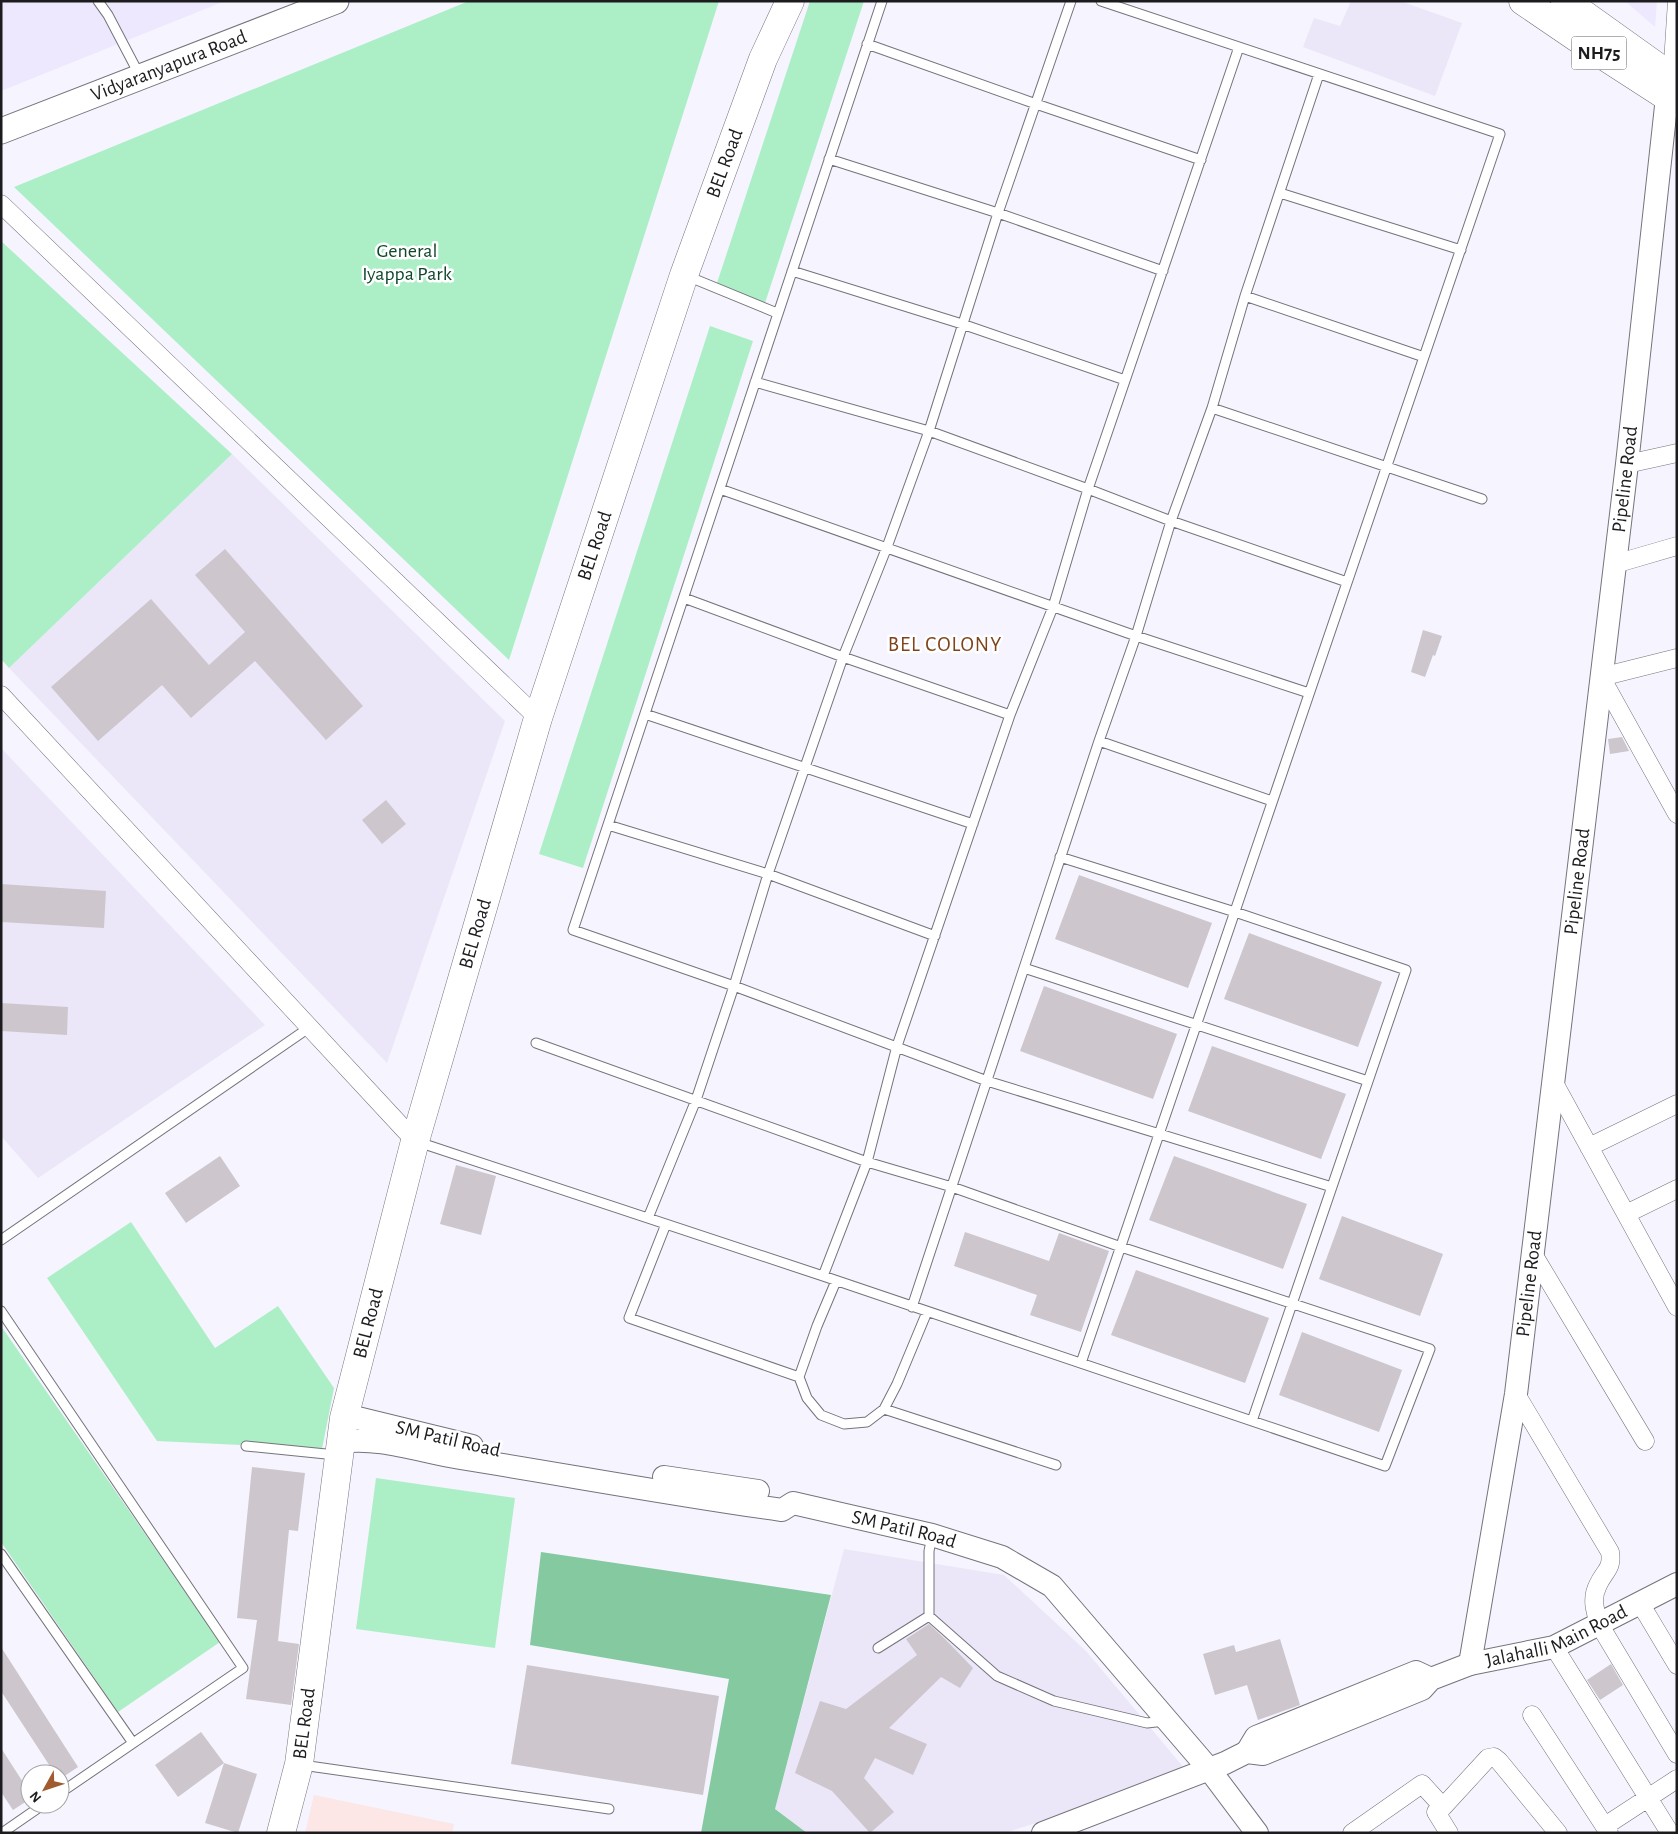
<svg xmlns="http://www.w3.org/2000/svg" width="1678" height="1834" viewBox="0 0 1678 1834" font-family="'Alegreya Sans',sans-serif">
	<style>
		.commercial { fill: #fce6e6 }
		.industrial { fill: #ede8fe }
		.built { fill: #ebe7f8 }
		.green { fill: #acefc7 }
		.forest { fill: #85c9a1 }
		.building { fill: #cdc6cd }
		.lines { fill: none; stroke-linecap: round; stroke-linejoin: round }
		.service-casing { stroke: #75737b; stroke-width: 11 }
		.minor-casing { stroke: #75737b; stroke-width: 19 }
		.tertiary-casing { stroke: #75737b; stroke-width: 24 }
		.secondary-casing { stroke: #75737b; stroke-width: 27 }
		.primary-casing { stroke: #75737b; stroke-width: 29 }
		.trunk-casing { stroke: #75737b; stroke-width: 29 }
		.service { stroke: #fff; stroke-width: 9 }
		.minor { stroke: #fff; stroke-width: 18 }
		.tertiary { stroke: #fff; stroke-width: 22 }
		.secondary { stroke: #fff; stroke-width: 25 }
		.primary { stroke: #fff; stroke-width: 28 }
		.trunk { stroke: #fff; stroke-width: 28 }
		.labels { text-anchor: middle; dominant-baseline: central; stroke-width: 5; stroke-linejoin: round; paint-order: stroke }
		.shield { fill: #fff; stroke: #605f62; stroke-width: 1 }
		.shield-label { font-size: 19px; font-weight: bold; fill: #1c1b1e }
		.street-label { font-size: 20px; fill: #1c1b1e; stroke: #fff }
		.park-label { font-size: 20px; fill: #11462c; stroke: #fff }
		.neighbourhood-label { font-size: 21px; letter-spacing: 1px; fill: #80431a; stroke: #fff }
	</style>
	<rect width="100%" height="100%" fill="#f6f4fe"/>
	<!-- commercial -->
	<path class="commercial" d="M 314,1795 L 454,1824 L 452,1833 L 305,1833 Z"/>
	<!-- industrial -->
	<path class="industrial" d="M 1,1 L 225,1 L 1,91 Z
		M 1625,1 L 1657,1 L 1655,27 Z"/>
	<!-- built -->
	<path class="built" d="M 1351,1 L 1400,1 L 1462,23 L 1435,96 L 1303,47 L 1314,18 L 1340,26 Z
		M 232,454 L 505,721 L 387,1063 L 9,668 Z
		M 1,748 L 265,1025 L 38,1178 L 1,1136 Z
		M 844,1549 L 1004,1575 L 1086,1651 L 1190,1775 L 1004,1833 L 807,1833 L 775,1809 Z"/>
	<!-- green -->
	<path class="green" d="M 469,1 L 719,1 L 509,660 L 14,187 Z
		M 810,1 L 864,1 L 765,303 L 716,286 Z
		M 1,241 L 232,454 L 9,668 L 1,659 Z
		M 710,326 L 753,341 L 583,868 L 539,854 Z
		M 131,1222 L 215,1348 L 278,1306 L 334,1388 L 322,1449 L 157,1441 L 47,1278 Z
		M 1,1326 L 220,1642 L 118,1712 L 1,1542 Z
		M 376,1478 L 515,1498 L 495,1648 L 356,1629 Z"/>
	<!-- forest -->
	<path class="forest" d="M 541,1552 L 831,1595 L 775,1809 L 807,1833 L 701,1833 L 729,1679 L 530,1645 Z"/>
	<!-- building -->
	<path class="building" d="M 225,549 L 363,706 L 326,740 L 255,661 L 191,718 L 162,685 L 98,741 L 51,687 L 151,599 L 209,665 L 245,632 L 195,575 Z
		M 1423,630 L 1442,636 L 1435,656 L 1433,655 L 1425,677 L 1411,672 Z
		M 1622,737 L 1629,751 L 1610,754 L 1608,739 Z
		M 386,800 L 406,824 L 382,844 L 362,820 Z
		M 1079,875 L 1212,923 L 1188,988 L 1055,939 Z
		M 1,884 L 106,891 L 104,928 L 1,922 Z
		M 1249,933 L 1382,982 L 1358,1047 L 1224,999 Z
		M 1044,986 L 1177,1034 L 1153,1099 L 1020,1051 Z
		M 1,1003 L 68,1007 L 67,1035 L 1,1031 Z
		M 1212,1046 L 1346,1094 L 1321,1159 L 1188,1111 Z
		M 220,1156 L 240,1186 L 186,1223 L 165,1193 Z
		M 1174,1156 L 1307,1204 L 1283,1269 L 1149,1220 Z
		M 456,1165 L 496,1176 L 481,1235 L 440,1224 Z
		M 1342,1216 L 1443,1254 L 1420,1316 L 1319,1279 Z
		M 965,1232 L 1049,1261 L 1059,1233 L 1109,1251 L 1081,1332 L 1030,1315 L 1037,1295 L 954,1266 Z
		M 1136,1270 L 1269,1318 L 1245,1383 L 1111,1335 Z
		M 1302,1332 L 1402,1370 L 1379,1432 L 1279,1395 Z
		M 252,1467 L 305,1473 L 298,1531 L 289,1530 L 278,1641 L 299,1644 L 291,1705 L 246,1699 L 257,1620 L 237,1618 Z
		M 929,1624 L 945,1639 L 973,1668 L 960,1688 L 941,1677 L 889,1728 L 927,1744 L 913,1775 L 875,1758 L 864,1778 L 894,1812 L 870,1833 L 832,1791 L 795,1773 L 820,1701 L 846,1709 L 917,1655 L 906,1639 Z
		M 1280,1639 L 1300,1705 L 1258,1720 L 1247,1685 L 1215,1695 L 1203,1654 L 1234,1645 L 1236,1652 Z
		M 1,1647 L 78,1767 L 60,1779 L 60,1774 L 55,1774 L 1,1691 Z
		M 1611,1664 L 1623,1685 L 1600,1700 L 1587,1680 Z
		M 527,1665 L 719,1696 L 703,1795 L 511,1764 Z
		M 201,1732 L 224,1763 L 178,1797 L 155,1765 Z
		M 1,1748 L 30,1793 L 30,1799 L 13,1810 L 1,1792 Z
		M 224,1763 L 257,1774 L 238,1833 L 205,1823 Z"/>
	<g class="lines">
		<!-- service casing -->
		<g class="service-casing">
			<path id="service" d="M 98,1 L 108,15 L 140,76
				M 882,1 L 573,930 L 734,986 L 987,1081 L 1332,1187
				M 867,44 L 1036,104 L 1201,160
				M 829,159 L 998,213 L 1163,271
				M 1280,193 L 1461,250
				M 792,271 L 962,324 L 1125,380
				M 687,276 L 777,313
				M 1245,296 L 1424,357
				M 755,382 L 929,431 L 1088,489 L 1171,521 L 1347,582
				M 1212,408 L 1482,499
				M 720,489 L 1136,636 L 1309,693
				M 684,598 L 843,657 L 1010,715
				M 645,714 L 973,824
				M 1099,741 L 1272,801
				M 608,825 L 768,874 L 935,936
				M 1060,857 L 1235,912 L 1406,970 L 1252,1421
				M 1024,968 L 1368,1081
				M 418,1142 L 823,1276 L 1385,1466 L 1430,1349 L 1121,1247 L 952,1187 L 867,1162 L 536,1043
				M 648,1218 L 696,1100 L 734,986 L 768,874 L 843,657 L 887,547 L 929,431 L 998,213 L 1071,1
				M 666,1224 L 629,1318 L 799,1377
				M 1,1240 L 310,1027
				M 823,1276 L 867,1162 L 897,1046 L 1010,715 L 1053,607 L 1088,489 L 1239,47
				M 836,1281 L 817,1326 L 799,1377 L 807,1398 L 821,1415 L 844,1424 L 867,1422 L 884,1409 L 897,1384 L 927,1312
				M 912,1307 L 1099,741 L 1136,636 L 1171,521 L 1212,408 L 1245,296 L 1319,74
				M 1,1311 L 243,1668 L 60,1793
				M 1081,1363 L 1500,134 L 1101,1
				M 884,1409 L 1056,1465
				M 246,1446 L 336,1455
				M 1,1554 L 133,1743
				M 929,1616 L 929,1551 L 932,1536
				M 878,1648 L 929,1616 L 997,1676 L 1054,1701 L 1147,1723 L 1165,1721
				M 302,1765 L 609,1809
				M 2,1833 L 44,1804"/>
		</g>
		<!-- minor casing -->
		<g class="minor-casing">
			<path id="minor" d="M 1672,78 L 1677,1
				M 1,204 L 538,718
				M 1627,464 L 1677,453
				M 1615,564 L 1677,546
				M 1677,658 L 1601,677 L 1677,814
				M 1,695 L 415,1141
				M 1553,1081 L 1677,1307
				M 1589,1147 L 1677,1104
				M 1626,1214 L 1677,1189
				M 1533,1254 L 1645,1441
				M 1516,1394 L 1610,1552 C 1613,1569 1604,1571 1598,1585 C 1591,1598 1595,1611 1599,1624 L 1677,1754
				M 1640,1603 L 1677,1665
				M 1554,1647 L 1670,1833
				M 1532,1715 L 1609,1833
				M 1443,1807 L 1436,1812 L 1449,1833
				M 1605,1826 L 1677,1779
				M 1352,1833 L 1422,1784 L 1443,1807 L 1488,1758 L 1494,1757 L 1499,1761 L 1558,1833"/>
		</g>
		<!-- tertiary casing -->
		<g class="tertiary-casing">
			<g id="tertiary">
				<path d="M 345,1415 L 472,1446"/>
				<path id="s1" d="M 340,1442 C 380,1436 421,1452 460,1458 C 567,1475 674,1495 782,1510 L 793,1503 L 932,1535 L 1002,1557 L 1052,1586 L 1209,1769 L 1257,1833"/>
				<path d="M 664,1477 L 758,1491"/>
				<path id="s2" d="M 1470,1664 L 1516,1394 L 1627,464 L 1667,97"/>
				<path d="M 1247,1752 L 1256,1737 L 1416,1672 L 1431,1679"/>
				<path id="s3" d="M 1043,1833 L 1225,1763 L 1247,1752 L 1263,1754 L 1422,1689 L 1431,1679 L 1470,1664 L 1554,1647 L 1677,1584"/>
			</g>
		</g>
		<!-- secondary casing -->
		<g class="secondary-casing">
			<g id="secondary">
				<path id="s4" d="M 1,131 L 336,1"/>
			</g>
		</g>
		<!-- primary casing -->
		<g class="primary-casing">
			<g id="primary">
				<path id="s5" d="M 281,1833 L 299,1764 L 344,1418 L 415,1141 L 538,718 L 684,275 L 763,59 L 790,1"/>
			</g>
		</g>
		<!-- trunk casing -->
		<g class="trunk-casing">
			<path id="trunk" d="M 1523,1 L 1595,50 L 1677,103
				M 1565,1 L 1677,81"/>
		</g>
		<!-- service -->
		<use href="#service" class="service"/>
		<!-- minor -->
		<use href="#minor" class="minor"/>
		<!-- tertiary -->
		<use href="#tertiary" class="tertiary"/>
		<!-- secondary -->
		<use href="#secondary" class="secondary"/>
		<!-- primary -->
		<use href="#primary" class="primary"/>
		<!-- trunk -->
		<use href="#trunk" class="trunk"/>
	</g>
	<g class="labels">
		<!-- shield labels -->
		<rect class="shield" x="1571.5" y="36.5" width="55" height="33" rx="4"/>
		<g class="shield-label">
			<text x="1599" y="53">NH75</text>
		</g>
		<!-- street labels -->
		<g class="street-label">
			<text stroke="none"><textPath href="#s4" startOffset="180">Vidyaranyapura Road</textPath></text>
			<text stroke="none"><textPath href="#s5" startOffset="1732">BEL Road</textPath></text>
			<text stroke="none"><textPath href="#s2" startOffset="1195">Pipeline Road</textPath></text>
			<text stroke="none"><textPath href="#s5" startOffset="1328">BEL Road</textPath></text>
			<text stroke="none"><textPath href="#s2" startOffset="790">Pipeline Road</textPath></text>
			<text stroke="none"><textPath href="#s5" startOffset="922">BEL Road</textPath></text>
			<text stroke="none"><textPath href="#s2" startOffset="385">Pipeline Road</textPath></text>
			<text stroke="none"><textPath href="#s5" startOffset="518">BEL Road</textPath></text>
			<text transform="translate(448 1439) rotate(13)">SM Patil Road</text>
			<text stroke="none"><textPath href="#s1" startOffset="575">SM Patil Road</textPath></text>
			<text stroke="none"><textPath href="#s3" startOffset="554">Jalahalli Main Road</textPath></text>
			<text stroke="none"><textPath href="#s5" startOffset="112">BEL Road</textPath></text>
		</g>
		<!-- park labels -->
		<g class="park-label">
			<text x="407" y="251">General<tspan x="407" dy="23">Iyappa Park</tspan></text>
		</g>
		<!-- neighbourhood labels -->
		<g class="neighbourhood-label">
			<text x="945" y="644">BEL COLONY</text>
		</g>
	</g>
	<!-- border -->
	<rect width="1678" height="1834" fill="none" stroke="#1c1b1e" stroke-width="5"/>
	<!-- north arrow -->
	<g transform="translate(45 1789) rotate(230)"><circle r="24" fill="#ffffff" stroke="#a4a4a5"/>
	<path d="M0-4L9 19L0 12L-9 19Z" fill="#a05b2f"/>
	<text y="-8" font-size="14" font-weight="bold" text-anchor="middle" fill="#1c1b1e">N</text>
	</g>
</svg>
